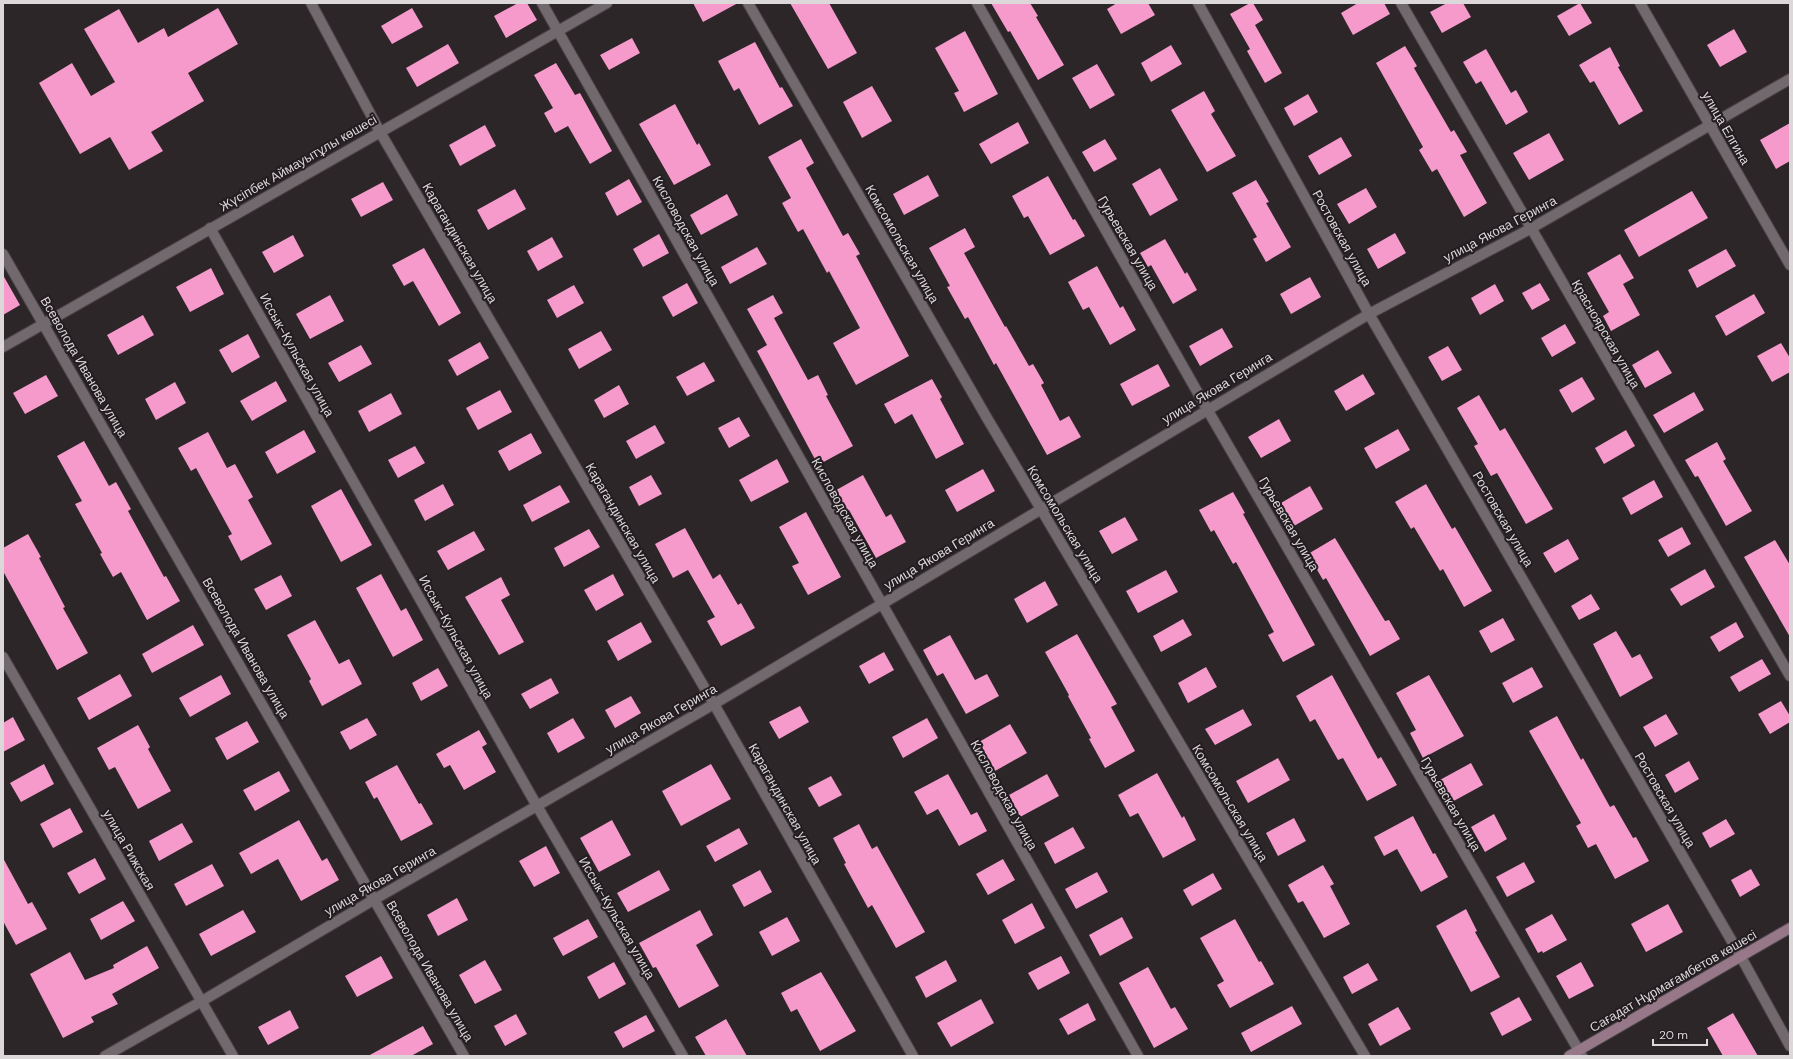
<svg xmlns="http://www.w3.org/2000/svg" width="1793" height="1059" viewBox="0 0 1793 1059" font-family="'DM Sans',sans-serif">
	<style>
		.building { fill: #f69acc }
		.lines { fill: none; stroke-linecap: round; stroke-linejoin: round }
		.minor-casing { stroke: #494346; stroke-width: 12 }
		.tertiary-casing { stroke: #494346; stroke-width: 12 }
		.secondary-casing { stroke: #494346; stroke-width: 12 }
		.minor { stroke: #71696d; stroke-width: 10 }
		.tertiary { stroke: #71696d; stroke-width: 10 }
		.secondary { stroke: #967888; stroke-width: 10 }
		.labels { text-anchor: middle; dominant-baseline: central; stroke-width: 4; stroke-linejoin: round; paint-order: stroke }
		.street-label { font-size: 13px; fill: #dcd8da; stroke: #231c20 }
	</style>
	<rect width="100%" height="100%" fill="#2d2629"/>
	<!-- building -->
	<path class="building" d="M 518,3 L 527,3 L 537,20 L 506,38 L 494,16 Z
		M 693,3 L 738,3 L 703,22 Z
		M 790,3 L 829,3 L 857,53 L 828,69 Z
		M 991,3 L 1030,3 L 1038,16 L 1036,17 L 1064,65 L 1038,80 L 1010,31 L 1008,32 Z
		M 1117,3 L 1148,3 L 1155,15 L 1121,34 L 1107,9 Z
		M 1250,3 L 1253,3 L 1263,20 L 1255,25 L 1282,73 L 1265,83 L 1247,51 L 1250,49 L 1230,14 Z
		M 1358,3 L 1384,3 L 1390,14 L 1353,35 L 1341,13 Z
		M 1447,3 L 1463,3 L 1471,17 L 1442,33 L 1430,12 Z
		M 1580,3 L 1592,23 L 1569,36 L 1557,16 Z
		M 218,8 L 238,44 L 188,73 L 204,101 L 151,132 L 163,151 L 129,170 L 110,137 L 80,154 L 39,83 L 72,63 L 91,96 L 115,82 L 84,29 L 119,9 L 138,43 L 164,28 L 168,37 Z
		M 412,8 L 423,27 L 392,44 L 381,26 Z
		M 1734,29 L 1747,52 L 1720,67 L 1707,45 Z
		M 965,31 L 998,94 L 964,112 L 954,93 L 959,91 L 935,48 Z
		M 632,38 L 640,53 L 609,70 L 600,55 Z
		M 755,42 L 780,88 L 782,87 L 793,106 L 759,125 L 739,88 L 734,91 L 718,61 Z
		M 448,44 L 459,63 L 417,87 L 406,68 Z
		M 1171,45 L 1182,64 L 1151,82 L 1141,63 Z
		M 1405,46 L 1417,66 L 1414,68 L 1451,132 L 1454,130 L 1467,152 L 1460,155 L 1487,203 L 1464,217 L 1437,169 L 1432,172 L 1419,150 L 1423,147 L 1376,63 Z
		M 1610,47 L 1620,66 L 1618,67 L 1643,111 L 1619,125 L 1594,81 L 1590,83 L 1579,65 Z
		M 1486,49 L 1511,93 L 1516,90 L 1528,112 L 1506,125 L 1481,81 L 1476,84 L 1463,62 Z
		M 556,63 L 575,95 L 580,93 L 612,151 L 590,164 L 568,126 L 555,133 L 544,113 L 553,108 L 534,75 Z
		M 1097,64 L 1115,95 L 1090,109 L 1072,78 Z
		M 872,86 L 892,121 L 862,138 L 843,102 Z
		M 1204,91 L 1215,111 L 1211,114 L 1236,156 L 1207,172 L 1171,110 Z
		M 1308,94 L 1318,112 L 1294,126 L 1284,108 Z
		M 675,104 L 697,145 L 699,143 L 711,165 L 674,185 L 639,124 Z
		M 1018,122 L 1029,143 L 991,164 L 979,144 Z
		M 1790,123 L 1790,161 L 1776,169 L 1760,140 Z
		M 485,125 L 496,146 L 460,166 L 449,145 Z
		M 1549,133 L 1564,160 L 1529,180 L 1513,153 Z
		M 1341,137 L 1352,156 L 1319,175 L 1308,156 Z
		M 801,139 L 814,163 L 806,168 L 843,236 L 848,233 L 860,254 L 856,256 L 909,356 L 856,385 L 833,343 L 860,328 L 829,271 L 827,273 L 803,229 L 798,232 L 782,203 L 791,198 L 768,157 Z
		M 1105,139 L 1117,159 L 1094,172 L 1082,152 Z
		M 1160,168 L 1178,200 L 1150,216 L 1132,184 Z
		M 928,175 L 939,196 L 904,215 L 893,194 Z
		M 1048,176 L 1073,220 L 1075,219 L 1085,236 L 1050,255 L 1028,216 L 1024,218 L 1012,196 Z
		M 629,179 L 642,202 L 617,216 L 605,193 Z
		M 1256,180 L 1269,202 L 1266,203 L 1291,247 L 1266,262 L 1253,239 L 1257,237 L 1232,193 Z
		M 383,182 L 393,200 L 361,217 L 351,199 Z
		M 1366,188 L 1377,207 L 1349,224 L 1337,204 Z
		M 515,189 L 526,209 L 488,230 L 477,210 Z
		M 1692,191 L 1708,218 L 1639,257 L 1624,230 Z
		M 727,194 L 738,215 L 701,235 L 690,215 Z
		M 965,228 L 975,247 L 964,253 L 1005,327 L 1006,326 L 1029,366 L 1033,364 L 1044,383 L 1041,385 L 1060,421 L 1069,416 L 1081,437 L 1047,455 L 996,363 L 994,365 L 968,317 L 965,319 L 947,287 L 950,286 L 929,248 Z
		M 1395,233 L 1406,253 L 1378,269 L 1367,249 Z
		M 659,234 L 669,253 L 643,267 L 633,249 Z
		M 293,235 L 304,256 L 274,273 L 262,252 Z
		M 552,237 L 563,257 L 538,271 L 527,251 Z
		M 1165,239 L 1185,274 L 1187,272 L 1197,290 L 1173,304 L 1151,265 L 1148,267 L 1140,253 Z
		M 757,247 L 767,264 L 730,284 L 721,267 Z
		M 424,248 L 461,313 L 439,326 L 413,281 L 404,286 L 392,265 Z
		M 1726,249 L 1736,266 L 1697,288 L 1688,270 Z
		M 1620,254 L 1634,278 L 1623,284 L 1640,315 L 1611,331 L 1603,316 L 1609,312 L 1587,273 Z
		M 1097,266 L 1120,308 L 1123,306 L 1136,330 L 1110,345 L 1089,307 L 1083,310 L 1068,282 Z
		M 211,268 L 224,294 L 190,312 L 176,287 Z
		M 3,275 L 20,305 L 3,315 Z
		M 1310,277 L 1321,297 L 1291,314 L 1280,294 Z
		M 687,283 L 698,303 L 673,317 L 662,297 Z
		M 1540,283 L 1550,300 L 1532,310 L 1522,293 Z
		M 1495,284 L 1504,301 L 1480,315 L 1471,298 Z
		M 574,285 L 584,303 L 557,318 L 547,300 Z
		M 1754,294 L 1765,313 L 1726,336 L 1715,316 Z
		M 330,295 L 344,321 L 310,339 L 296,314 Z
		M 773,295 L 783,313 L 774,318 L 808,380 L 818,375 L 828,395 L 826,396 L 853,446 L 818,465 L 757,351 L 767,345 L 747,309 Z
		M 143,315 L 154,335 L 118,355 L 107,335 Z
		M 1565,324 L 1576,343 L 1552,357 L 1541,338 Z
		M 1222,328 L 1233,347 L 1200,366 L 1189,346 Z
		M 601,331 L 612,350 L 579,369 L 568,349 Z
		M 248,334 L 260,357 L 232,373 L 219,350 Z
		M 480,342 L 489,358 L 457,376 L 448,360 Z
		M 1781,343 L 1790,358 L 1790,372 L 1772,382 L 1757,356 Z
		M 361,345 L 372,364 L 339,382 L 328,363 Z
		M 1448,346 L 1462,370 L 1442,381 L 1428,357 Z
		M 1658,350 L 1672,373 L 1645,388 L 1632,365 Z
		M 704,362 L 715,381 L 687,396 L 676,377 Z
		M 1158,364 L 1170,386 L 1132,406 L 1120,384 Z
		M 1363,374 L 1375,394 L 1346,411 L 1334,391 Z
		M 46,375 L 58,396 L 25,414 L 13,393 Z
		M 1582,377 L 1595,399 L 1572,413 L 1559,390 Z
		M 932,379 L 942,397 L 940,399 L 964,444 L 936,459 L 912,414 L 895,424 L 884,404 Z
		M 276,381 L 287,401 L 252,421 L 240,401 Z
		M 175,382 L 186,403 L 156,420 L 145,399 Z
		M 619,385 L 629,404 L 604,418 L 594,400 Z
		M 500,390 L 512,412 L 478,430 L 466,408 Z
		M 1694,392 L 1704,410 L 1664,433 L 1653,415 Z
		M 391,393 L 402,414 L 369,432 L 358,411 Z
		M 1479,395 L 1500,431 L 1505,428 L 1553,509 L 1526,524 L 1497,473 L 1491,476 L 1474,446 L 1478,444 L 1457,408 Z
		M 739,417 L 750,436 L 729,448 L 718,428 Z
		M 1279,419 L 1291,441 L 1261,458 L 1248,437 Z
		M 655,425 L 665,443 L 636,459 L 626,441 Z
		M 1398,429 L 1410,450 L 1376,469 L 1364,448 Z
		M 304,430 L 316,452 L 277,474 L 265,452 Z
		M 1626,430 L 1635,446 L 1604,464 L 1595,448 Z
		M 208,432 L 227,468 L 235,464 L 253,497 L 248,500 L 272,544 L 241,561 L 228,536 L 232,534 L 196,468 L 191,471 L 178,448 Z
		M 531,433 L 542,453 L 509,471 L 498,451 Z
		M 84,441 L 109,486 L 116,482 L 131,509 L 128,511 L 164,577 L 166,576 L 180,601 L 147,620 L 121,572 L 113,577 L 100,554 L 102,553 L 75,504 L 82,501 L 57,456 Z
		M 1717,442 L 1726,459 L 1723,461 L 1752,511 L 1726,526 L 1698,476 L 1695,477 L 1685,460 Z
		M 415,446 L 425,463 L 398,478 L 388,460 Z
		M 777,459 L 789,482 L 751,502 L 739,480 Z
		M 983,469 L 995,491 L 957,512 L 945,490 Z
		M 651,475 L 662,494 L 639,506 L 629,487 Z
		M 863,475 L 886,517 L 891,514 L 906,542 L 876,558 L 849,510 L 843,513 L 831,493 Z
		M 1654,480 L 1663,497 L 1631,515 L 1622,498 Z
		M 443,484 L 454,505 L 425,521 L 414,500 Z
		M 1426,484 L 1452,529 L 1455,527 L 1492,591 L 1464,607 L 1443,569 L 1440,571 L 1414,527 L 1411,529 L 1395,502 Z
		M 560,485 L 570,502 L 532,522 L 523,505 Z
		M 1310,486 L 1323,509 L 1294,526 L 1281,503 Z
		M 341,489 L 372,545 L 341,562 L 311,506 Z
		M 1233,492 L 1245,513 L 1243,514 L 1315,645 L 1283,662 L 1268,635 L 1274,632 L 1236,562 L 1233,564 L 1214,530 L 1211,532 L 1199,510 Z
		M 806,512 L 841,577 L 808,595 L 792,566 L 799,563 L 779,527 Z
		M 1125,517 L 1138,540 L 1112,554 L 1099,531 Z
		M 1682,527 L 1691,544 L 1668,557 L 1658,540 Z
		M 685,528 L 713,579 L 720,574 L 738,605 L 741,603 L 755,628 L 721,646 L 707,621 L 715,617 L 688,570 L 673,578 L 655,544 Z
		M 589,529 L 600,547 L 564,567 L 554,548 Z
		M 474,531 L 485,550 L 448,570 L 437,551 Z
		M 28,534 L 41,557 L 39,558 L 65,607 L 63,608 L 88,653 L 57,670 L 3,571 L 3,548 Z
		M 1335,538 L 1385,621 L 1389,620 L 1400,639 L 1370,656 L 1326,578 L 1323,580 L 1308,554 Z
		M 1568,539 L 1579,559 L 1555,573 L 1543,553 Z
		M 1775,540 L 1790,565 L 1790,637 L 1744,557 Z
		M 1705,569 L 1715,587 L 1681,606 L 1670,589 Z
		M 1166,570 L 1178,592 L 1138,613 L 1126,591 Z
		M 381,574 L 401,611 L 406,608 L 423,640 L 393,657 L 356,588 Z
		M 613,574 L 624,595 L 596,611 L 584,590 Z
		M 281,575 L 292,596 L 266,610 L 254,589 Z
		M 501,577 L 510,595 L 501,600 L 524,642 L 499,655 L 465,597 Z
		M 1045,581 L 1058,605 L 1027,623 L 1014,599 Z
		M 1591,594 L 1600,609 L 1579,620 L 1571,606 Z
		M 1503,618 L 1515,640 L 1491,653 L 1479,631 Z
		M 1183,619 L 1192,635 L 1161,652 L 1153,636 Z
		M 315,620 L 339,664 L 349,659 L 362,684 L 322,706 L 309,681 L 311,679 L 287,635 Z
		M 641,622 L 652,642 L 618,661 L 607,641 Z
		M 1736,622 L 1744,637 L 1719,652 L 1710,637 Z
		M 193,625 L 204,645 L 152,673 L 142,654 Z
		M 1616,631 L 1632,658 L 1640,654 L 1653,678 L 1620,697 L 1593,644 Z
		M 1077,634 L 1117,704 L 1111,707 L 1135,751 L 1105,768 L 1089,739 L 1091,738 L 1068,696 L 1069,695 L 1045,652 Z
		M 950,635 L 975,680 L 987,674 L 999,696 L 966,714 L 943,673 L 937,676 L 923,650 Z
		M 884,652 L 894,670 L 869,684 L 859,666 Z
		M 1762,659 L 1771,674 L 1739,692 L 1730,677 Z
		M 1206,667 L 1217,687 L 1188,703 L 1178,683 Z
		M 1532,667 L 1543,687 L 1513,703 L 1502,683 Z
		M 438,668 L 448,686 L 421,701 L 412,683 Z
		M 120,674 L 132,696 L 89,720 L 77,698 Z
		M 221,675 L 231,694 L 190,717 L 179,698 Z
		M 1332,675 L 1378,759 L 1381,757 L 1397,785 L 1367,801 L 1343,758 L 1338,760 L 1315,719 L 1310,722 L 1296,696 Z
		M 1429,675 L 1464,736 L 1423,758 L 1410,733 L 1416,730 L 1396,693 Z
		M 551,678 L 559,693 L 530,709 L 521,694 Z
		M 631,696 L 641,713 L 615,728 L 605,710 Z
		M 1781,701 L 1790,716 L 1790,722 L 1770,734 L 1758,714 Z
		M 800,706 L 809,722 L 779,739 L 769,722 Z
		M 1243,709 L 1252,725 L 1215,745 L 1205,729 Z
		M 1666,714 L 1678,734 L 1655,747 L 1643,727 Z
		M 1557,716 L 1581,760 L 1583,758 L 1610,807 L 1614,805 L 1633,838 L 1636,837 L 1649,861 L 1615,879 L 1596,844 L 1588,848 L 1576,826 L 1581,823 L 1529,731 Z
		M 13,717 L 25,740 L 3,752 L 3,723 Z
		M 367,718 L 377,735 L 350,750 L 340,732 Z
		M 573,718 L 585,738 L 558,753 L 547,733 Z
		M 927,718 L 938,738 L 903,758 L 892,737 Z
		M 247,721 L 259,742 L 227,760 L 215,738 Z
		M 1010,724 L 1027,753 L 995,771 L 979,742 Z
		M 138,725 L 150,747 L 148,749 L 171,791 L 138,809 L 115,767 L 109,770 L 97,748 Z
		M 479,730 L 487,744 L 482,747 L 496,772 L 464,790 L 450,765 L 444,768 L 436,754 Z
		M 1278,758 L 1290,780 L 1248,803 L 1236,781 Z
		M 1689,761 L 1699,779 L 1675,793 L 1665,775 Z
		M 1471,763 L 1483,785 L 1450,803 L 1438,781 Z
		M 44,764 L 54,784 L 21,802 L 10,783 Z
		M 711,764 L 731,799 L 681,826 L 662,791 Z
		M 397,765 L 419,804 L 421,803 L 433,824 L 401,841 L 377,797 L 374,799 L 365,782 Z
		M 279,771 L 290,791 L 255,811 L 243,790 Z
		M 1157,773 L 1182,818 L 1184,816 L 1196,840 L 1163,858 L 1138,813 L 1130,817 L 1118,795 Z
		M 948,774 L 971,815 L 977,812 L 987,831 L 959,846 L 938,809 L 927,815 L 914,792 Z
		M 1047,774 L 1059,796 L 1020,817 L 1009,795 Z
		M 831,776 L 842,795 L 819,807 L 808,788 Z
		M 70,808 L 83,832 L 53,848 L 40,824 Z
		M 1494,814 L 1507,839 L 1485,852 L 1471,827 Z
		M 1413,816 L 1433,854 L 1435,853 L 1448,877 L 1421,892 L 1397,849 L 1384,856 L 1374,837 Z
		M 1294,818 L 1306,841 L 1278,856 L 1266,833 Z
		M 1726,819 L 1735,834 L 1710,848 L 1702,833 Z
		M 299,820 L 322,861 L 327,858 L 339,880 L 301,901 L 278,859 L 251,874 L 239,853 Z
		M 612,820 L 631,855 L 599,872 L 580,838 Z
		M 182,823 L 193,842 L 159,861 L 149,841 Z
		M 859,824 L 872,849 L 877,846 L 925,932 L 896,948 L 872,905 L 868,908 L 844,864 L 846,863 L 833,838 Z
		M 1073,827 L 1085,848 L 1055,864 L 1044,843 Z
		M 739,828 L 748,844 L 715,862 L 706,846 Z
		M 546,846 L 560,873 L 534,887 L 519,861 Z
		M 3,858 L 28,904 L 32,902 L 47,929 L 16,945 L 3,921 Z
		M 95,858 L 106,879 L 79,894 L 67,873 Z
		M 1003,859 L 1015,880 L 988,895 L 976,874 Z
		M 1524,862 L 1535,882 L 1507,897 L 1496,877 Z
		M 212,864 L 224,886 L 186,906 L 174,884 Z
		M 1323,865 L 1334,884 L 1330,886 L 1350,924 L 1324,938 L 1303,901 L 1298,903 L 1288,885 Z
		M 1751,869 L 1760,885 L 1740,897 L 1731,880 Z
		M 659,870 L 670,890 L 628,912 L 617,893 Z
		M 760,870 L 772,892 L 744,907 L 732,885 Z
		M 1097,872 L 1108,892 L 1076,909 L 1065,889 Z
		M 1213,873 L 1222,889 L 1192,906 L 1183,890 Z
		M 457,898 L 468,920 L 438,936 L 427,915 Z
		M 123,901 L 135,921 L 101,940 L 90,919 Z
		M 1032,903 L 1045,928 L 1015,944 L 1002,920 Z
		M 1668,904 L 1683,932 L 1646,952 L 1631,924 Z
		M 1466,909 L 1477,931 L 1475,932 L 1500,977 L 1471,992 L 1436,926 Z
		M 243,910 L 256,932 L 211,956 L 199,934 Z
		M 700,910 L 713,935 L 696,945 L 719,986 L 679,1008 L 656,967 L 653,968 L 639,943 Z
		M 1552,914 L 1567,940 L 1543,953 L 1542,951 L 1538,953 L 1525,929 Z
		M 787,917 L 800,941 L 772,956 L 759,932 Z
		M 1122,917 L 1133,938 L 1100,956 L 1089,935 Z
		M 588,919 L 598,937 L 563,956 L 553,938 Z
		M 1235,919 L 1259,962 L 1261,961 L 1274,984 L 1230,1008 L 1217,985 L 1224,981 L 1200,938 Z
		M 147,946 L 159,968 L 112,994 L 118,1004 L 91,1017 L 94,1022 L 63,1038 L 30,974 L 70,952 L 85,980 L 114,968 L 113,965 Z
		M 381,956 L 393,978 L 357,997 L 345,976 Z
		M 1061,956 L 1070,973 L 1038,990 L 1028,973 Z
		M 485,960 L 502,990 L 475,1004 L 459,975 Z
		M 946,960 L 957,981 L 926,998 L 915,977 Z
		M 614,962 L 626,984 L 599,999 L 587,977 Z
		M 1581,962 L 1594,986 L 1569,999 L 1556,976 Z
		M 1368,963 L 1378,980 L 1352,994 L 1343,977 Z
		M 1148,967 L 1171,1009 L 1175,1007 L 1188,1029 L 1154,1048 L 1119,983 Z
		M 821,972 L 856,1031 L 820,1051 L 797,1009 L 791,1012 L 781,993 Z
		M 1519,997 L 1532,1020 L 1502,1036 L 1490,1013 Z
		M 981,999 L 994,1023 L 951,1047 L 937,1023 Z
		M 1088,1003 L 1096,1020 L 1068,1035 L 1059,1019 Z
		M 1292,1006 L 1302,1024 L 1251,1052 L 1241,1033 Z
		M 1398,1007 L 1411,1029 L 1380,1046 L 1368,1024 Z
		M 290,1010 L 299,1028 L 268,1045 L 258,1027 Z
		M 1733,1013 L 1758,1056 L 1723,1056 L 1707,1028 Z
		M 516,1014 L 527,1034 L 505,1046 L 494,1026 Z
		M 646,1015 L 655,1031 L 623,1048 L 614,1032 Z
		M 726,1019 L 747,1056 L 706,1056 L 695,1037 Z
		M 423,1026 L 433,1044 L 411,1056 L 368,1056 Z"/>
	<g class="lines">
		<!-- minor casing -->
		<g class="minor-casing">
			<path id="minor" d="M 311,3 L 380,132 L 714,704 L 913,1056
				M 542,3 L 1138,1056
				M 748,3 L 987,418 L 1365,1056
				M 977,3 L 1207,409 L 1582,1056
				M 1198,3 L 1369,314 L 1741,957 L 1790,1046
				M 1401,3 L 1790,676
				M 210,228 L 537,806 L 683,1056
				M 3,254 L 464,1056
				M 3,657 L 233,1056"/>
		</g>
		<!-- tertiary casing -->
		<g class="tertiary-casing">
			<path id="tertiary" d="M 1640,3 L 1790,265
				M 3,347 L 607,3
				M 105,1056 L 202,1001 L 375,899 L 714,704 L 1369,314 L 1530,229 L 1790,79"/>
		</g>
		<!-- secondary casing -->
		<g class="secondary-casing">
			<path id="secondary" d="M 1569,1056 L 1790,928"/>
		</g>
		<!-- minor -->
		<use href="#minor" class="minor"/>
		<!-- tertiary -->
		<use href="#tertiary" class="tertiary"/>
		<!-- secondary -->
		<use href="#secondary" class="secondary"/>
	</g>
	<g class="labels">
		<!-- street labels -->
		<g class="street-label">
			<text transform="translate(1726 128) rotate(60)">улица Елгина</text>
			<text transform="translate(298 163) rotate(-30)">Жүсіпбек Аймауытұлы көшесі</text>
			<text transform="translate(1500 229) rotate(-28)">улица Якова Геринга</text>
			<text transform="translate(686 231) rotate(61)">Кисловодская улица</text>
			<text transform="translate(1342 238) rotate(61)">Ростовская улица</text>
			<text transform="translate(460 243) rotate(60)">Карагандинская улица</text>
			<text transform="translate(1128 243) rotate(60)">Гурьевская улица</text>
			<text transform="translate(902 244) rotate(60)">Комсомольская улица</text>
			<text transform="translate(1606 334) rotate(60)">Красноярская улица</text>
			<text transform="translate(297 355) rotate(61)">Иссык-Кульская улица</text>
			<text transform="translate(84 367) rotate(60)">Всеволода Иванова улица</text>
			<text transform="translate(1217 388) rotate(-31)">улица Якова Геринга</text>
			<text transform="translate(845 513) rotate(61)">Кисловодская улица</text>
			<text transform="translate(1503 519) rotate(60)">Ростовская улица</text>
			<text transform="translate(623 523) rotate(60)">Карагандинская улица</text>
			<text transform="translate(1065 524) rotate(59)">Комсомольская улица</text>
			<text transform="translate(1289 524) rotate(60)">Гурьевская улица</text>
			<text transform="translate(939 554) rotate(-31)">улица Якова Геринга</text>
			<text transform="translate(456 637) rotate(61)">Иссык-Кульская улица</text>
			<text transform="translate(246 648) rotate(60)">Всеволода Иванова улица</text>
			<text transform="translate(661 719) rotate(-30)">улица Якова Геринга</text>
			<text transform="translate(1004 795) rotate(61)">Кисловодская улица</text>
			<text transform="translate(1665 800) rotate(60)">Ростовская улица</text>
			<text transform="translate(1230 803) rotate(59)">Комсомольская улица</text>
			<text transform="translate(785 804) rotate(61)">Карагандинская улица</text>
			<text transform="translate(1451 804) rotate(60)">Гурьевская улица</text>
			<text transform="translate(129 850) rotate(60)">улица Рижская</text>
			<text transform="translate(380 881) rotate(-30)">улица Якова Геринга</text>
			<text transform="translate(617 918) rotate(60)">Иссык-Кульская улица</text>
			<text transform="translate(430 971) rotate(60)">Всеволода Иванова улица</text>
			<text transform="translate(1673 981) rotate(-30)">Сағадат Нұрмағамбетов көшесі</text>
		</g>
	</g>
	<!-- border -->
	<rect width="1793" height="1059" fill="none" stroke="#dcd8da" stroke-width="8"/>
	<!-- scale -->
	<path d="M1653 1039v6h54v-6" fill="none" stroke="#dcd8da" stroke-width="2"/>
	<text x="1659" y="1039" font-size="12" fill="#dcd8da" stroke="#231c20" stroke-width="3" paint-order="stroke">20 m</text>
</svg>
